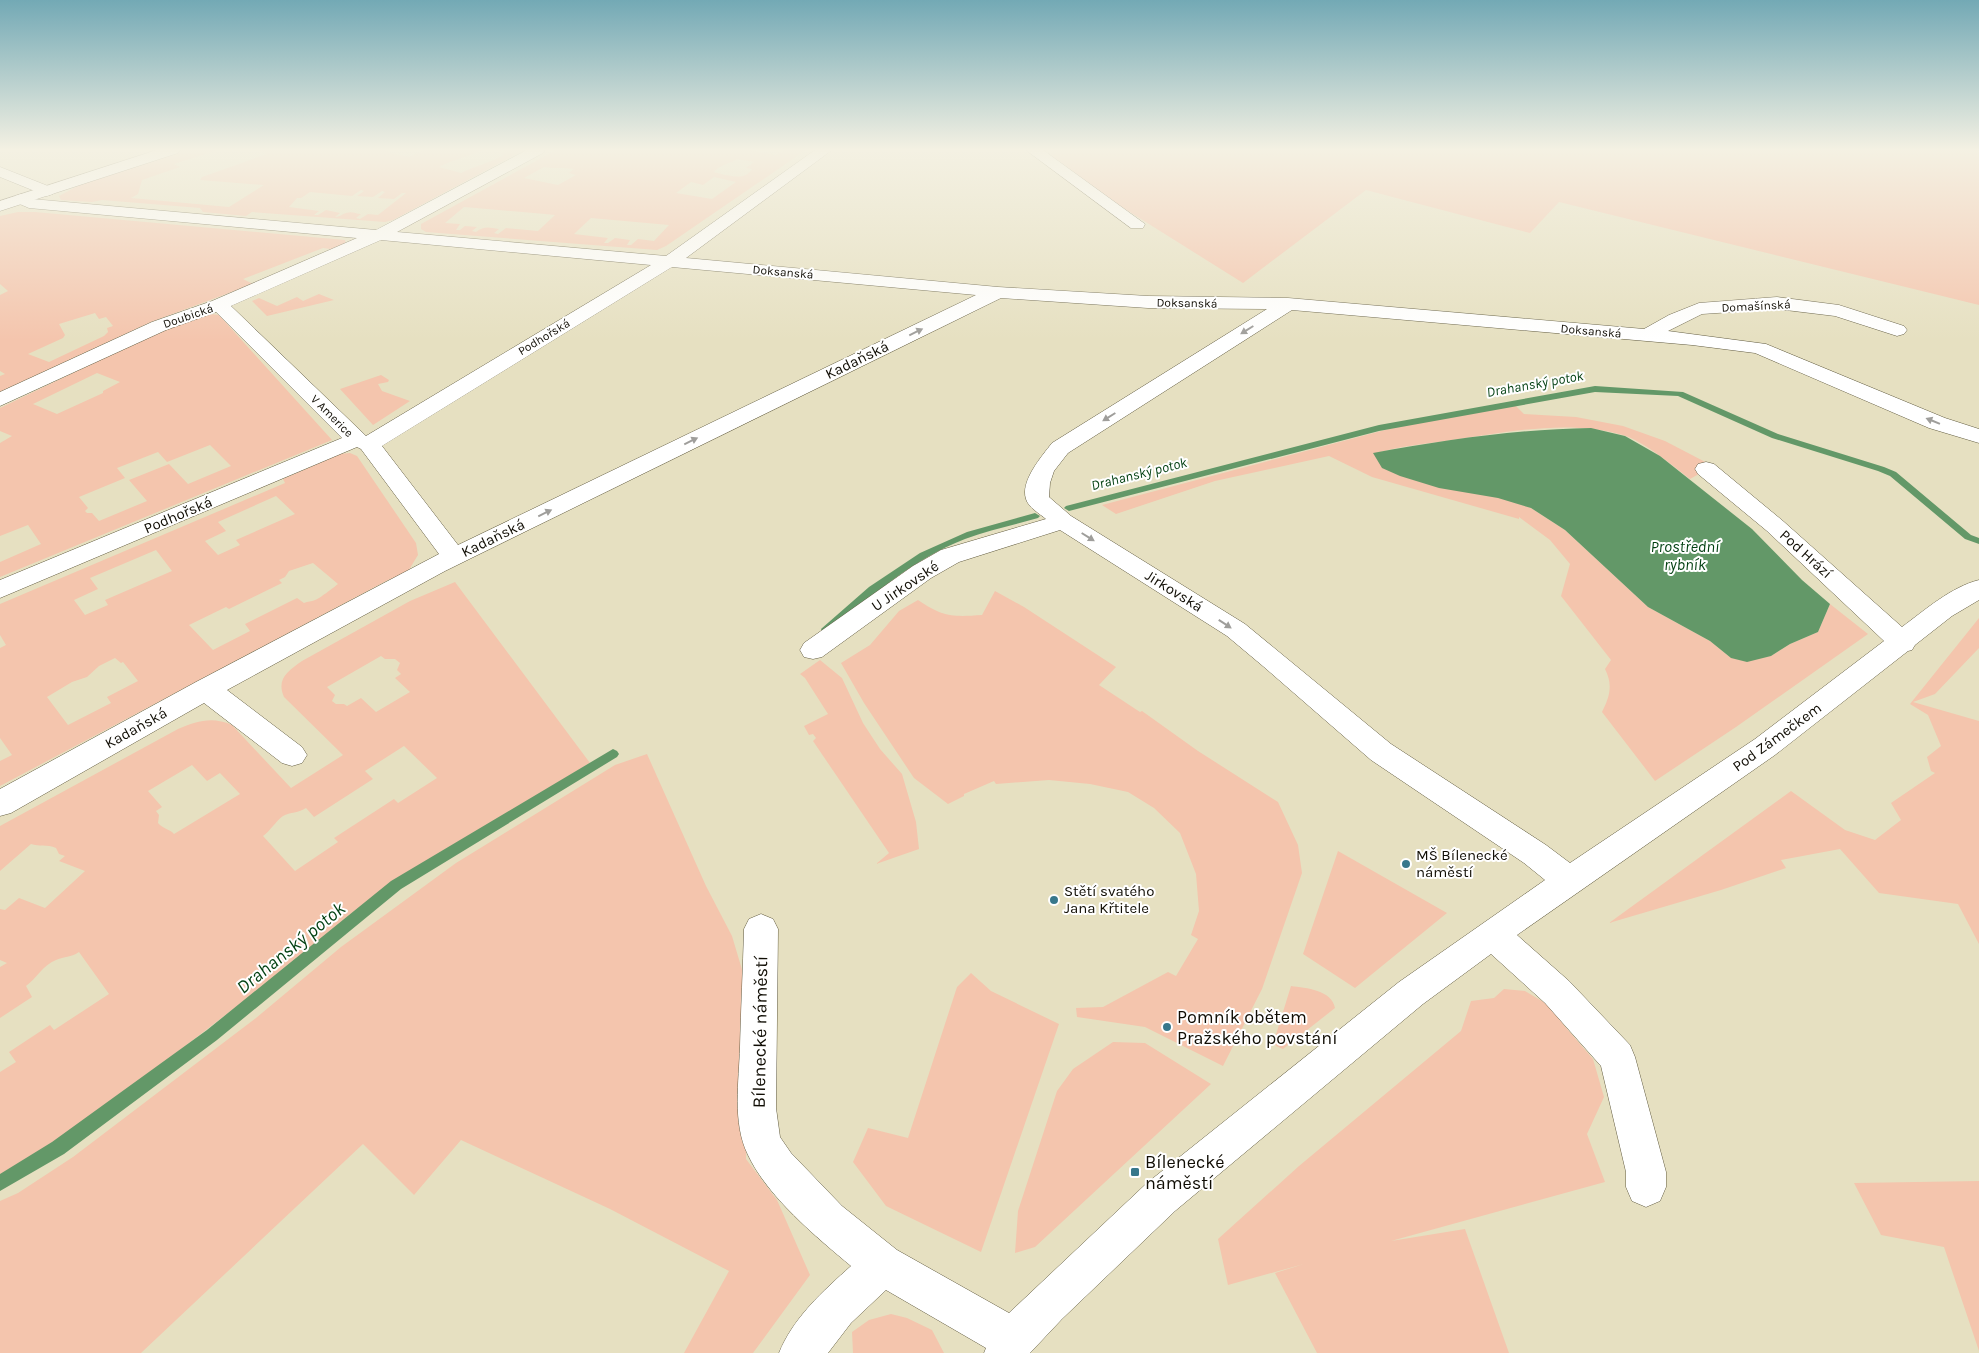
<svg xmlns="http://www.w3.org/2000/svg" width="1979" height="1353" viewBox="0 0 1979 1353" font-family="Karla,sans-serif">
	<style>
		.green { fill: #f4c5ad; fill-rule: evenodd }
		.water { fill: #639868 }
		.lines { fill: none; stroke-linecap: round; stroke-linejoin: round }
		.stream { fill: #639868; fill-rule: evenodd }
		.minor-casing { stroke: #625c41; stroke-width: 1 }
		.tertiary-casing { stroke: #625c41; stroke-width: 1 }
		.minor { fill: #fff; fill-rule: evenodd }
		.tertiary { fill: #fff; fill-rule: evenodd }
		.oneway { fill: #9f9e9b }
		.poi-dot { fill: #37778b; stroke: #fff; stroke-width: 2 }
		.labels { text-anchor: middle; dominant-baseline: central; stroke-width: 4; stroke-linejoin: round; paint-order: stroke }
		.far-street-label { font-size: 12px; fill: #100d04; stroke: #fff }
		.far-water-label { font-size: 14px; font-style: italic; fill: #003f10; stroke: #fff }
		.street-label { font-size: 15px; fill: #100d04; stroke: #fff }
		.poi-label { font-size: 15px; fill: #100d04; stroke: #fff; text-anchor: start }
		.water-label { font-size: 16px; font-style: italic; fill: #003f10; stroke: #fff }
		.near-poi-label { font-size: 18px; fill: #100d04; stroke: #fff; text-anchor: start }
		.near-street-label { font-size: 18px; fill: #100d04; stroke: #fff }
		.near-water-label { font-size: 19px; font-style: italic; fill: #003f10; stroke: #fff }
	</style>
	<rect width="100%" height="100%" fill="#e6e0c1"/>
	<!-- green -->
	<path class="green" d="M 185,150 L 218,150 L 174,164 L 180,167 L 142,180 L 138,194 L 131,198 L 229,207 L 264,185 L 200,180 L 202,177 L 267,154 L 258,150 L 385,150 L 391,152 L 390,153 L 409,157 L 424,150 L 481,150 C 466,158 454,159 439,167 L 461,173 C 476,166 489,163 504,155 L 499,153 L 504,151 L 500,150 L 524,150 L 393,220 L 385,222 L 252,212 L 246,216 L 203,212 L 200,208 L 102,200 L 92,202 L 61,200 L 59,196 L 85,182 ZM 361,190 L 364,191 L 357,196 L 373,197 L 382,191 L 385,192 L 378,198 L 394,199 L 402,193 L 406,193 L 378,215 L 368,214 L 360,219 L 356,218 L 361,214 C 355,214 353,211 346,213 C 342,214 340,217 335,217 L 340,213 L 326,210 L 318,215 L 314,215 L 319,211 L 289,207 L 297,198 L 301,198 L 310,192 L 352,196 Z
		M 556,150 L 748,150 L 776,155 L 785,150 L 806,150 L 666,246 L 657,250 L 426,232 L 421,229 L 421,224 ZM 737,159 L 754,162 L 746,168 L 752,169 C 745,182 726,175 714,172 C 719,165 729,164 737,159 ZM 544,167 C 555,169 564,167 574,169 L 569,173 L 576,175 L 558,185 L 524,178 ZM 714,177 L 736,182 L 712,199 L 676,193 L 691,182 L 703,185 ZM 464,207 L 545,214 L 555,215 L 538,231 L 506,228 L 498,234 L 494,233 L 499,229 C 490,228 485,225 476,232 L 472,231 L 477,227 L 465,226 L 460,230 L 456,230 L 460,224 L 445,223 ZM 591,218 L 669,225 L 654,241 L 638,239 L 631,245 L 627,245 L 630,240 L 615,238 L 608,243 L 604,243 L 608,238 L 574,234 Z
		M 1049,150 L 1979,150 L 1979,305 L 1559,202 L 1530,233 L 1366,190 L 1243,283 L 1058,167 Z
		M 18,212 L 35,212 L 345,240 L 346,247 L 337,250 L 323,248 L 243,279 L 253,284 L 151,322 L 0,392 L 0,376 L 5,374 L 0,371 L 0,295 L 8,291 L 0,284 L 0,216 ZM 95,313 L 99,319 L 106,317 L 113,326 L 107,328 L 108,332 L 104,336 L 49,362 L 28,354 L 63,338 L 65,335 L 59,324 Z
		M 319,294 L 334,300 L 267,316 L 252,301 L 259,298 L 277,306 L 297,297 L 303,301 Z
		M 210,314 L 219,315 L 332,440 L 0,577 L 0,562 L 41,544 L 28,525 L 0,536 L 0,443 L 12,436 L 0,431 L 0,408 L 152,335 ZM 97,373 L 120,382 L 103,391 L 103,393 L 57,414 L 33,404 ZM 210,445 L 231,466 L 188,484 L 169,464 L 129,480 L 147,501 L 99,521 L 92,513 L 87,513 L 85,511 L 88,508 L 79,497 L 125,478 L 117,468 L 158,452 L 167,462 Z
		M 381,375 L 389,380 L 388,382 L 378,384 L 382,391 L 410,401 L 373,425 L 340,389 Z
		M 1515,405 L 1524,414 L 1576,417 L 1623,426 L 1665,441 L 1713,466 L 1690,479 C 1672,465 1643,441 1623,435 C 1569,419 1507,432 1452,440 C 1426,444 1398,446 1374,454 L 1531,508 L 1565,530 L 1648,607 L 1710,641 L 1731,658 L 1771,656 L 1790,644 L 1818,632 L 1830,604 L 1868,634 L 1736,727 L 1655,781 L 1602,712 C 1610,696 1613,685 1605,669 L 1611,660 L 1561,596 L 1570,564 L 1550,540 L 1519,517 L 1519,519 L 1372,477 L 1329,456 L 1215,481 L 1116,514 L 1102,505 L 1400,426 Z
		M 350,453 L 357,456 L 416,543 L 418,555 L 407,573 L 388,580 L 0,786 L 0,761 L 12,755 L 0,738 L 0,648 L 6,645 L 0,635 L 0,604 L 285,483 L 283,479 L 340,454 ZM 276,496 L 295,514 L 236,540 L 240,545 L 218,555 L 205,541 L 226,531 L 218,522 ZM 156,550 L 172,571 L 105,600 L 108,605 L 85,615 L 74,600 L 98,589 L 90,578 ZM 313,563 L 338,584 C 333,588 319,599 315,600 C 311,602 308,601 304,603 L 297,598 L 245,624 L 250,631 L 213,650 L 189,625 L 226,607 L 229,609 L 282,583 L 279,580 L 285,577 L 289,571 ZM 115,658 L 121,663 L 123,662 L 138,681 L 107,697 L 111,703 L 68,725 L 47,697 L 72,682 L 87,677 L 99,666 Z
		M 455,582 L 590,763 L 415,869 L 63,1140 L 0,1179 L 0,1072 L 16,1062 L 9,1052 L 50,1025 L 54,1030 L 109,994 L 79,952 C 70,958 65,956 56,960 C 43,965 36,979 26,986 L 32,997 L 0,1018 L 0,967 L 7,963 L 0,960 L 0,909 L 5,910 L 19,898 L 45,908 L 85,871 L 59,861 L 65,856 L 59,854 L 56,848 C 47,844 39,847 31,844 L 0,871 L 0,826 L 178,729 C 197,721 212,716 232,725 L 291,788 L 343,755 L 284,697 C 276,679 288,671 302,661 L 410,601 ZM 381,656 L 385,659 L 395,659 L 400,663 L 397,670 L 401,674 L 395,678 L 410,692 L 376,712 L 361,698 L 347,706 L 344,704 L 336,704 L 332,701 L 335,695 L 327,687 ZM 404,746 L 437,778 L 398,803 L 394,799 L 334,838 L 338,842 L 295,871 L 263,836 C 271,830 275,822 283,816 C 290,812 299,813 306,808 L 314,817 L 373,779 L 365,771 ZM 192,765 L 207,781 L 220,773 L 240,794 L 174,834 C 170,829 163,829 158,823 L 159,815 L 156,811 L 162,807 L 148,791 Z
		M 995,591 L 1024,607 L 1116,667 L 1099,685 L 1140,712 L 1142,711 L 1198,751 L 1278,802 L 1298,845 L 1302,873 L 1262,989 L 1223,1066 L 1145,1027 L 1077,1017 L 1076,1008 L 1103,1007 L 1168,972 L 1176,976 L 1198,939 L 1191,935 L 1199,911 L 1196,874 L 1180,833 L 1154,808 L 1128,792 L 1090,784 L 1049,780 L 996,784 L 994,781 L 964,794 L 964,796 L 948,804 L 914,778 L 864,703 L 841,663 L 870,645 L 899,611 L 918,600 C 943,617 952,617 982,615 Z
		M 1979,618 L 1979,648 L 1935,694 L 1913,702 L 1979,721 L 1979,944 L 1958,904 L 1879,893 L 1840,849 L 1781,860 L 1786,868 L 1721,890 L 1609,923 L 1791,791 L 1845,830 L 1875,840 L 1901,820 L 1891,803 L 1935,773 L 1931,771 L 1927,757 L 1941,746 L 1928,715 L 1910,704 Z
		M 820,660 L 842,678 L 863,723 L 880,749 L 902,774 L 916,822 L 919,849 L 876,864 L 889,853 L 813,741 L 816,738 L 813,734 L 809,735 L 804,726 L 828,714 L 805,678 L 800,674 Z
		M 647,754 L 706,886 L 732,936 L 749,993 L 746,1159 L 777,1200 L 810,1275 L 753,1353 L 684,1353 L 729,1271 L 610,1209 L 461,1140 L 414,1195 L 363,1144 L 141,1353 L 0,1353 L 0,1201 L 18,1193 L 73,1157 L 256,1018 L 341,947 L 456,863 L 615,765 Z
		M 1338,851 L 1447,913 L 1355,988 L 1303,954 Z
		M 971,973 L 991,991 L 1059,1024 L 981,1252 L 886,1206 L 853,1162 L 868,1128 L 908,1138 L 957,987 Z
		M 1291,986 C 1306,988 1332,990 1335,1008 L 1283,1049 L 1276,1046 L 1274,1041 Z
		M 1504,989 L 1525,991 L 1567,1016 L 1562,1023 L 1593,1059 L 1604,1097 L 1587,1134 L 1605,1182 L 1391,1241 L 1465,1229 L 1509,1353 L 1317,1353 L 1275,1273 L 1304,1264 L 1228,1285 L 1218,1239 L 1299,1166 L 1461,1031 L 1471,1001 L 1494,998 Z
		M 1113,1042 L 1145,1043 L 1211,1084 L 1035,1247 L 1015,1253 L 1018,1211 L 1057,1091 L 1073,1069 Z
		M 1979,1181 L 1979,1351 L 1944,1247 L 1881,1235 L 1854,1183 Z
		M 891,1314 L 907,1318 L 932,1330 L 944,1353 L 853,1353 L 852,1332 L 869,1320 Z"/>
	<!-- water -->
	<path class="water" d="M 1591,428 L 1625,436 L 1660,456 L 1752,529 L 1802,580 L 1830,604 L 1818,632 L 1790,644 L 1771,656 L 1747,662 L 1731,658 L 1710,641 L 1648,607 L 1565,530 L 1531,508 L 1498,498 L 1439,488 L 1400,476 L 1382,468 L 1373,453 C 1445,440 1518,429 1591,428 Z"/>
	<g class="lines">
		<!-- stream -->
		<path class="stream" d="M 1595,386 L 1683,392 L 1778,434 L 1884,467 L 1896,472 L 1971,535 L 1979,538 L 1979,544 L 1965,539 L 1890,476 L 1878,471 L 1772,438 L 1678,396 L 1595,392 L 1379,431 L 1069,511 L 1064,508 L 1066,506 L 1379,425 Z
			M 1035,513 L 1040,516 L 1038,518 C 1014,525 989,530 965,539 C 913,559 871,596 830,632 L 822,632 L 821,629 L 869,587 L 920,553 L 967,532 Z
			M 613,749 L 617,751 L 619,754 L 617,757 L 401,889 L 217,1040 L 64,1154 L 0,1191 L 0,1174 L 52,1142 L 207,1030 L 391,881 Z"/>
		<!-- minor casing -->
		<g class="minor-casing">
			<path id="minor" d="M 527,150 L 545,150 L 543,153 L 397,232 L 666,256 L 815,150 L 832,150 L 686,258 L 998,287 L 1148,296 L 1288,298 L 1644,329 L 1669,315 L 1699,303 L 1777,297 L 1839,305 L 1904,326 L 1907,330 L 1904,334 L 1897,336 L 1835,316 L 1777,309 L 1702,314 L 1668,331 L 1766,344 L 1945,418 L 1979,429 L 1979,443 L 1929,428 L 1755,353 L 1692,345 L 1292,310 L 1068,453 L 1054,471 L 1050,483 L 1049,497 L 1071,516 L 1245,624 L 1391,744 L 1546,845 L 1570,863 L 1755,739 L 1884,641 L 1767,531 L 1698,474 L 1695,469 L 1698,464 L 1706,462 L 1714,464 L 1783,521 L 1902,627 C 1925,610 1951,587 1979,580 L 1979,600 L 1952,616 L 1915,645 L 1912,650 L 1908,651 L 1775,755 L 1517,935 L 1569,981 L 1630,1045 L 1635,1057 L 1666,1172 L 1666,1187 L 1660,1201 L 1646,1207 L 1632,1201 L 1626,1187 L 1626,1172 L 1601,1066 L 1545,1003 L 1491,954 L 1423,1004 L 1175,1211 L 1062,1319 L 1030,1353 L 984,1353 L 986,1348 L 886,1290 L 851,1323 L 828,1353 L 779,1353 C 793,1318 823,1291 851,1266 C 816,1237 767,1196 748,1155 C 732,1123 739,1081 740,1047 C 741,1007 743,968 744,929 L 749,919 L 761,914 L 773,919 L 778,929 L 776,1108 L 780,1137 L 791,1153 L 842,1206 L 897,1250 L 1009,1313 L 1147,1183 L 1399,982 L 1545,880 L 1524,863 L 1371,760 L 1264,667 L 1227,636 L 1060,530 L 959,562 L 931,578 L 822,657 L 813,659 L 804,657 L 800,650 L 804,643 L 913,566 L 941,550 L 1046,519 C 1040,514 1028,507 1026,499 C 1020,481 1042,456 1052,443 L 1267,309 L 1148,308 L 1001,298 L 445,571 L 227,690 L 302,747 L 307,755 L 302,763 L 292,766 L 282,763 L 204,703 L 11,813 L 0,816 L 0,789 L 196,682 L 439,554 L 361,449 L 357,447 L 0,598 L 0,580 L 342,438 L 216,312 L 166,330 L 0,406 L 0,392 L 152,322 L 212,301 L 357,238 L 29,208 L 15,202 L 13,199 L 15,196 L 21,194 L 32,199 L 376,230 ZM 381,240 L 651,265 L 366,436 L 231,306 ZM 672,267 L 976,295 L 458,545 L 382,446 Z
				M 1026,150 L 1043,150 L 1145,224 L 1143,228 L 1131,228 Z
				M 0,167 L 53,188 L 55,191 L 53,194 L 47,196 L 0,177 Z"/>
		</g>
		<!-- tertiary casing -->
		<g class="tertiary-casing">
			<path id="tertiary" d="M 157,150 L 180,150 L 178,153 L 0,211 L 0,201 Z"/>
		</g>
		<!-- minor -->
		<use href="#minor" class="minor"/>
		<!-- tertiary -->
		<use href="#tertiary" class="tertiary"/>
	</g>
	<!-- one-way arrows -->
	<defs><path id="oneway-solid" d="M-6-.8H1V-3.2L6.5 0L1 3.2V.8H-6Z" transform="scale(1.25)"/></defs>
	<g class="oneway">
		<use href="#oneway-solid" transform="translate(1247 330) rotate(148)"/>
		<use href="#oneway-solid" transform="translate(916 332) rotate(-26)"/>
		<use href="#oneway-solid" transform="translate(1109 417) rotate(148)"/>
		<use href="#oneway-solid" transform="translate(1933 421) rotate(-158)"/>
		<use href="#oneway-solid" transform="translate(691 441) rotate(-26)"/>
		<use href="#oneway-solid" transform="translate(545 513) rotate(-26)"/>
		<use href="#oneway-solid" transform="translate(1088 537) rotate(32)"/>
		<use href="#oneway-solid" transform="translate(1225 624) rotate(33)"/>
	</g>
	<!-- sky -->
	<linearGradient id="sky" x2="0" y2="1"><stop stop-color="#73a9b5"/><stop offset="0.44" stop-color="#f4f1e3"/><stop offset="1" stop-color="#f4f1e3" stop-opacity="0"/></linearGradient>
	<rect width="1979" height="340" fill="url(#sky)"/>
	<!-- markers -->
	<g class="poi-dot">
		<circle cx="1406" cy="864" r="5"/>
		<circle cx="1054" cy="900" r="5"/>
		<circle cx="1167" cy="1027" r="5"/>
		<rect x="1130" y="1167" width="10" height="10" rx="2.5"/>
	</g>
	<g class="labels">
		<!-- far-street labels -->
		<g class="far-street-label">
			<text transform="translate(783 272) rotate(5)">Doksanská</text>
			<text transform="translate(1187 303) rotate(1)">Doksanská</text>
			<text transform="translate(1756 306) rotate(-3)">Domašínská</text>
			<text transform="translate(188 316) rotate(-19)">Doubická</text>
			<text transform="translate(1591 331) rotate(5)">Doksanská</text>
			<text transform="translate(544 337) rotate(-31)">Podhořská</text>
			<text transform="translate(332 416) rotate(45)">V Americe</text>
		</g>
		<!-- far-water labels -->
		<g class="far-water-label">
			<text transform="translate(1535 384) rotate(-10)">Drahanský potok</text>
			<text transform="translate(1139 474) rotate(-14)">Drahanský potok</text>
		</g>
		<!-- street labels -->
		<g class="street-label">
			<text transform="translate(857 360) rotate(-26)">Kadaňská</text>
			<text transform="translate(178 515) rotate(-23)">Podhořská</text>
			<text transform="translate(493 538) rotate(-26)">Kadaňská</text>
			<text transform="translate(1806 554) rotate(42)">Pod Hrází</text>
			<text transform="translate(905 586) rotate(-34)">U Jirkovské</text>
			<text transform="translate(1174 591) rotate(32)">Jirkovská</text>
			<text transform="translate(136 728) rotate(-29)">Kadaňská</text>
			<text transform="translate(1777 737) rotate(-36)">Pod Zámečkem</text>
		</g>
		<!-- poi labels -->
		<g class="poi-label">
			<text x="1416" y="855">MŠ Bílenecké<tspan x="1416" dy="17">náměstí</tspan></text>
			<text x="1064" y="891">Stětí svatého<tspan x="1064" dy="17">Jana Křtitele</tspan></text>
		</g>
		<!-- water labels -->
		<g class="water-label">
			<text x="1685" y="546">Prostřední<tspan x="1685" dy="18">rybník</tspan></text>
		</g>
		<!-- near-poi labels -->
		<g class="near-poi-label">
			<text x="1177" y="1017">Pomník obětem<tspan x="1177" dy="21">Pražského povstání</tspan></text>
			<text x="1145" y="1162">Bílenecké<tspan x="1145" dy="21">náměstí</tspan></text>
		</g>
		<!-- near-street labels -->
		<g class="near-street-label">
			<text transform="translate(760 1032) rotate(-89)">Bílenecké náměstí</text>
		</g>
		<!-- near-water labels -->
		<g class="near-water-label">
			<text transform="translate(291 948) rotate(-39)">Drahanský potok</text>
		</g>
	</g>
</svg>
